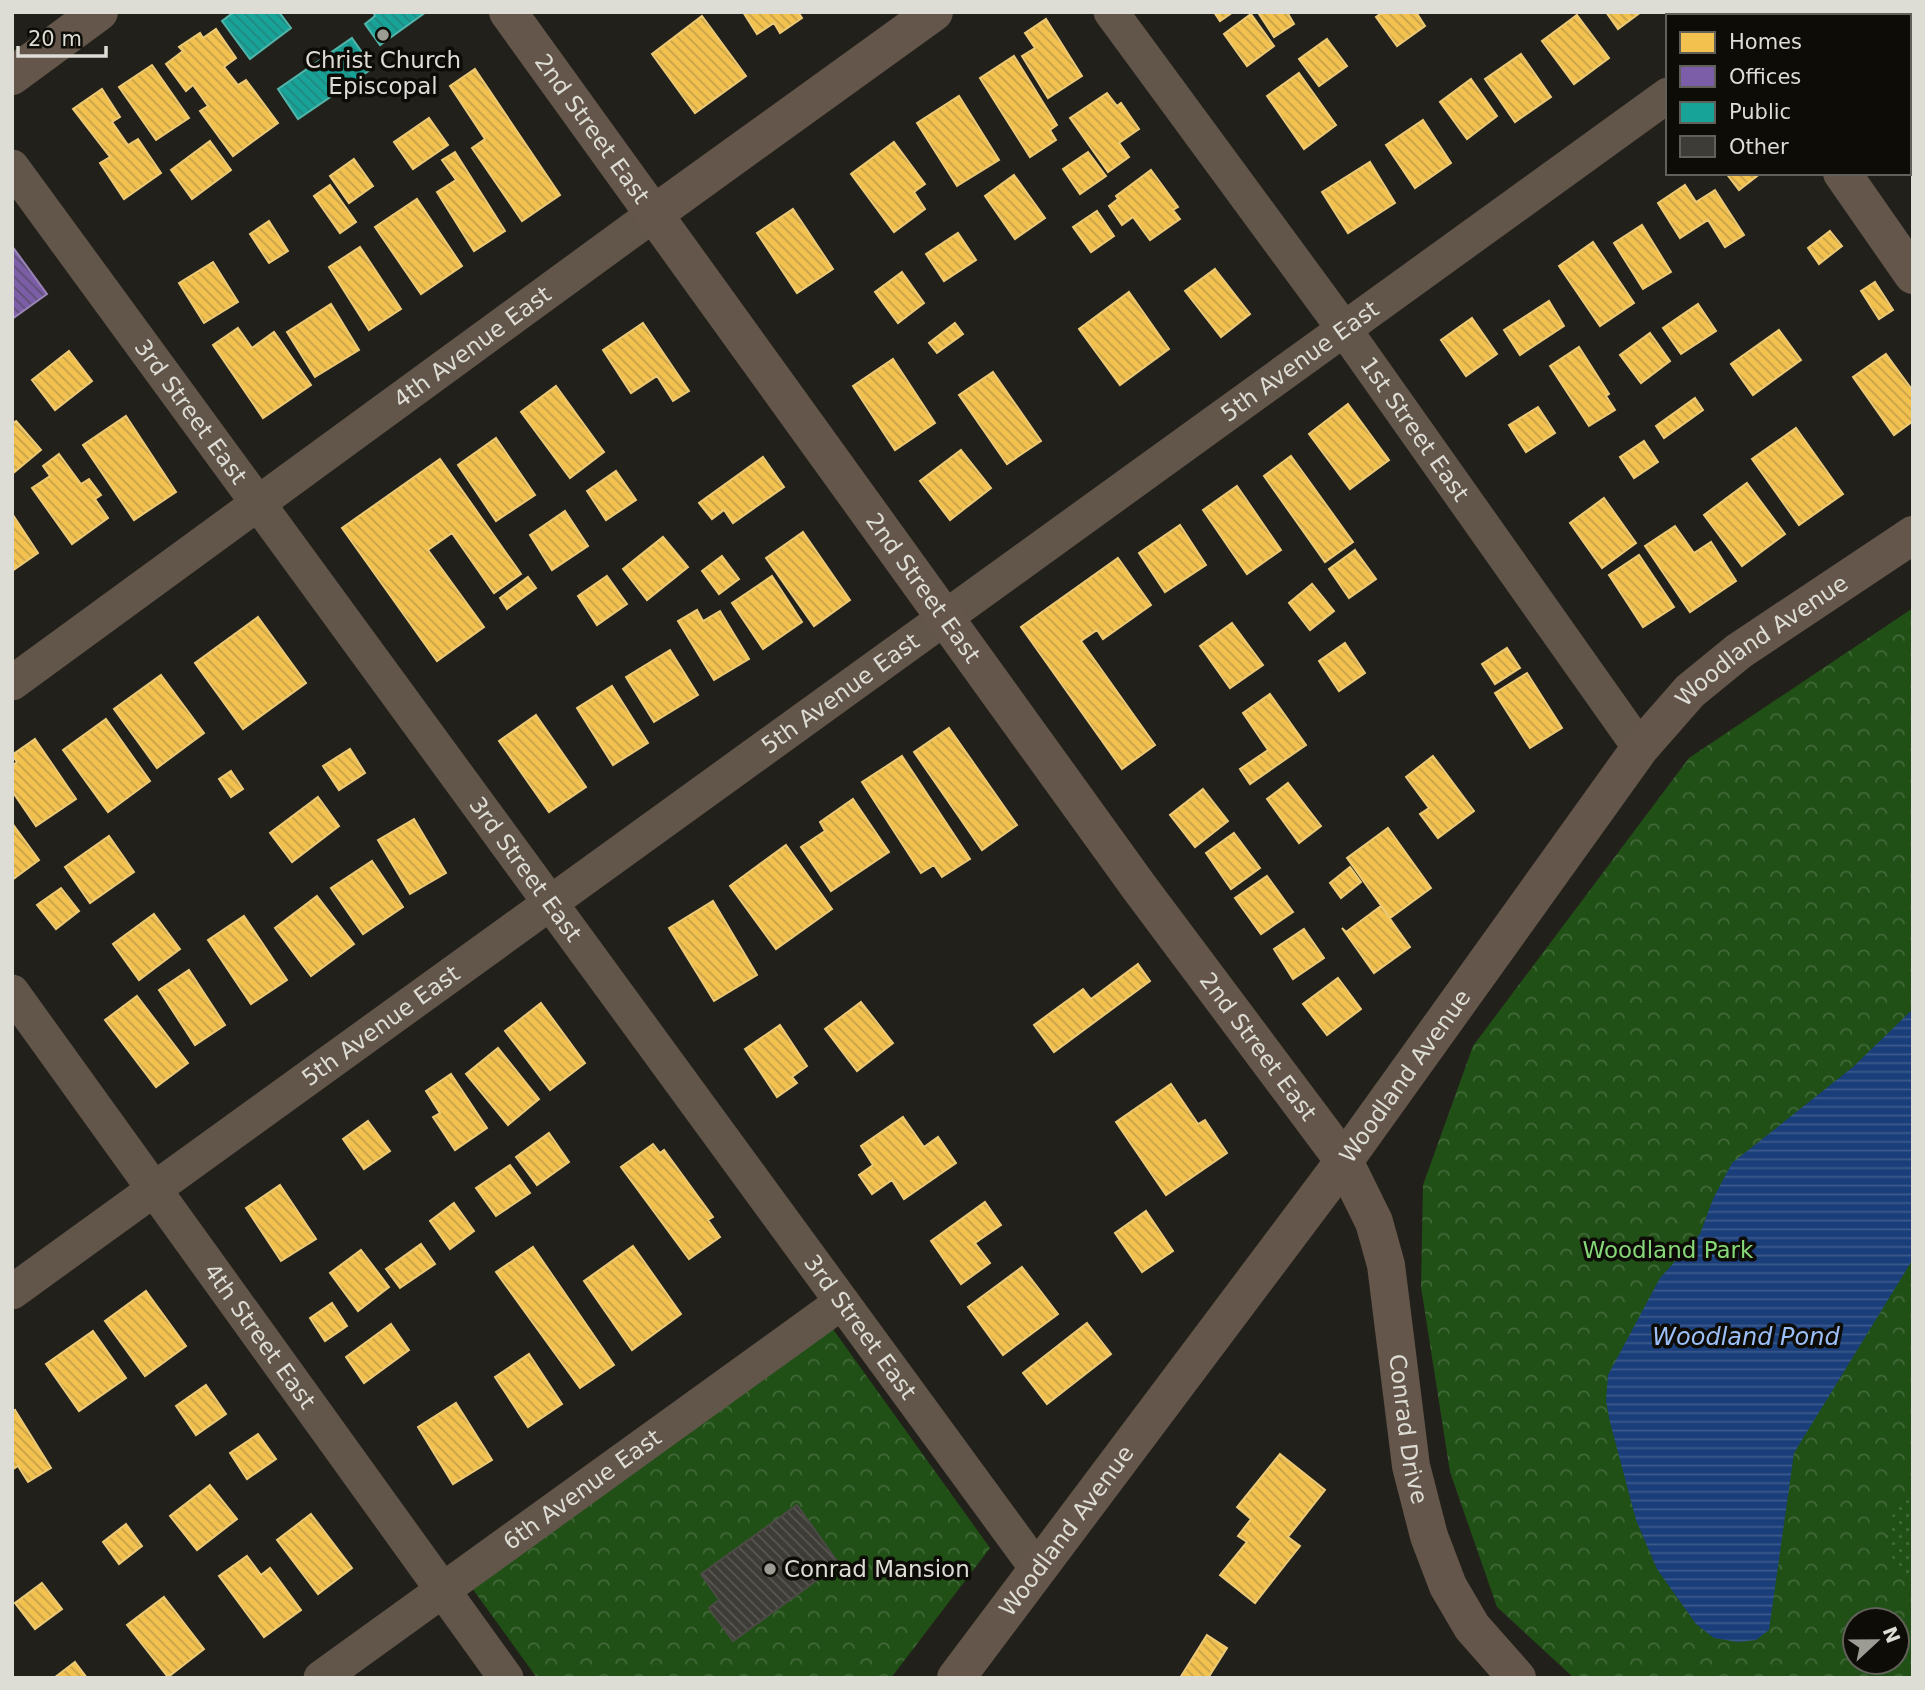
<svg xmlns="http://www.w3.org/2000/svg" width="1925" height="1690" viewBox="0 0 1925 1690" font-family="'DejaVu Sans',sans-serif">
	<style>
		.park { fill: url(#park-crowns); fill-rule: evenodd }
		.garden { fill: url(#garden-dots) }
		.water { fill: url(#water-rules) }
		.homes { fill: url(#homes-back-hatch); stroke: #ecc976; stroke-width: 2 }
		.offices { fill: url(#offices-back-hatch); stroke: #9984b5; stroke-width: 2 }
		.public { fill: url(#public-back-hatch); stroke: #53b4aa; stroke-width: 2 }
		.building { fill: url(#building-back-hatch); stroke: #4c4a45; stroke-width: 2 }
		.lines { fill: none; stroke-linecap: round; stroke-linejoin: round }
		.street { stroke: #62554a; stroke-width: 35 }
		.secondary { stroke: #64564a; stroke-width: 38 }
		.poi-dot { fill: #9c9b94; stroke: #0d0c07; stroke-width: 2.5 }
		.labels { text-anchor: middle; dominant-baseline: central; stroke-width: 7; stroke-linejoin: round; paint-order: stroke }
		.poi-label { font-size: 23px; fill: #deddd5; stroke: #0d0c07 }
		.street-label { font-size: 23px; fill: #deddd5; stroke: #0d0c07 }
		.park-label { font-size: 23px; fill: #87d878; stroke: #0d0c07 }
		.water-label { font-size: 24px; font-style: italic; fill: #9cbff9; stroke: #0d0c07 }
	</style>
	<defs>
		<pattern id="park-crowns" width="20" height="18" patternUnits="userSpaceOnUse" patternTransform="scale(1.75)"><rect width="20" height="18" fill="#215017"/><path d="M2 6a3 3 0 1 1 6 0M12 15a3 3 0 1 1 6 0" fill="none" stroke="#416938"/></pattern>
		<pattern id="garden-dots" width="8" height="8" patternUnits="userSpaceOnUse" patternTransform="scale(1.75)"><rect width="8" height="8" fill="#215017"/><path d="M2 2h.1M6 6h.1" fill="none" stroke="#416938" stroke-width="1.8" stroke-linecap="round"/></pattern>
		<pattern id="water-rules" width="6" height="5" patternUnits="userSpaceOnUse" patternTransform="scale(1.75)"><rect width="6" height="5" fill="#1a3e7a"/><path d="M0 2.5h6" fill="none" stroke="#3b598c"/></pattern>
		<pattern id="homes-back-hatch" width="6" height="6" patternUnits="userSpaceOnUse" patternTransform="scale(1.75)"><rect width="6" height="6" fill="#f2c14e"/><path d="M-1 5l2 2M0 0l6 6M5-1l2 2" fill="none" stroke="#c6a14a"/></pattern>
		<pattern id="offices-back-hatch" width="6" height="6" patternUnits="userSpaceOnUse" patternTransform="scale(1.75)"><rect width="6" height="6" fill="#7b5ea7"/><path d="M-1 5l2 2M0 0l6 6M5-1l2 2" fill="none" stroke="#5f5074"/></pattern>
		<pattern id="public-back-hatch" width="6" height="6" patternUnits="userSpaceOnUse" patternTransform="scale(1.75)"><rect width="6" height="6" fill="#17a398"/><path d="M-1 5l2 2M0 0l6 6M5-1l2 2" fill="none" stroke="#24867e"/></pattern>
		<pattern id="building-back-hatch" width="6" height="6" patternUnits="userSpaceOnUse" patternTransform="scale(1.75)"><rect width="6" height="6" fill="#3e3c37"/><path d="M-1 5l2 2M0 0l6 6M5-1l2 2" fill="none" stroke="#595853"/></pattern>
	</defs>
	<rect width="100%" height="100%" fill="#22201a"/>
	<!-- park -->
	<path class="park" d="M 1913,608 L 1913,1678 L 1574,1678 L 1497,1607 L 1450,1472 L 1421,1287 L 1423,1185 L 1473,1046 L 1689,758 ZM 1855,1620 L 1897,1620 L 1897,1662 L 1855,1662 Z
		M 830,1325 L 990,1548 L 891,1678 L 537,1678 L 472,1588 Z"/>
	<!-- garden -->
	<path class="garden" d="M 1913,1498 L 1913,1580 C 1892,1564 1877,1541 1892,1516 C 1897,1508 1904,1500 1913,1498 Z"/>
	<!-- water -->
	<path class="water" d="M 1913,1009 L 1913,1259 L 1794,1453 L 1769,1630 L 1756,1640 L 1738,1642 L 1714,1638 L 1696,1624 L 1657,1569 L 1636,1520 L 1610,1422 L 1606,1401 L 1608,1375 L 1660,1278 L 1700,1234 L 1713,1199 L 1732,1163 L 1853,1067 Z"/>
	<!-- homes -->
	<path class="homes" d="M 743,12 L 798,12 L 802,18 L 780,33 L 774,23 L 757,34 Z
		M 1214,12 L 1233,12 L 1220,21 Z
		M 1262,12 L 1287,12 L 1294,24 L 1274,37 L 1259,14 Z
		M 1383,12 L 1416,12 L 1425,26 L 1397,46 L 1376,17 Z
		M 1606,12 L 1641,12 L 1618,29 Z
		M 1842,12 L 1880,12 L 1883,16 L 1838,16 Z
		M 1251,14 L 1274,46 L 1247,66 L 1224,34 Z
		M 1577,15 L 1609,58 L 1574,84 L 1542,41 Z
		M 702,16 L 746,76 L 695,113 L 652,54 Z
		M 1046,19 L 1082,76 L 1048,98 L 1022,56 L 1035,48 L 1025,33 Z
		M 216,29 L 236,58 L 224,67 L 238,85 L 246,80 L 278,123 L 233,156 L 200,111 L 208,106 L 193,85 L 186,91 L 166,64 L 183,51 L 179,47 L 200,33 L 203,38 Z
		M 1327,39 L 1347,66 L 1319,86 L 1299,59 Z
		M 1521,54 L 1551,97 L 1515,122 L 1485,79 Z
		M 1014,56 L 1057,125 L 1050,130 L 1056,140 L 1030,157 L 980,78 Z
		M 152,65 L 189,118 L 156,140 L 119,87 Z
		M 475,69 L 560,195 L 522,221 L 472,148 L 485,139 L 450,86 Z
		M 1299,73 L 1336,125 L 1304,149 L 1267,96 Z
		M 1471,79 L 1497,116 L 1467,139 L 1440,102 Z
		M 102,89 L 120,117 L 112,122 L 128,145 L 138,139 L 161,173 L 124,199 L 100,163 L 110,157 L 73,109 Z
		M 1107,93 L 1117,106 L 1121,103 L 1139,129 L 1119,143 L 1129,157 L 1108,172 L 1070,118 Z
		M 959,96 L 999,160 L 957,186 L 917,123 Z
		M 429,118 L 448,145 L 413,169 L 394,142 Z
		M 1913,119 L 1913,174 L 1909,169 L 1909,121 Z
		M 1423,120 L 1451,163 L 1415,188 L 1386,145 Z
		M 210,141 L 231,170 L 192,199 L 171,170 Z
		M 894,142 L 925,184 L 914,192 L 925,209 L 894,232 L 851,174 Z
		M 455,152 L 505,231 L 474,251 L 437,192 L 456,180 L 442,160 Z
		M 1088,152 L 1106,176 L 1080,194 L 1063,169 Z
		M 354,159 L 373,186 L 349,203 L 330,176 Z
		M 1370,162 L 1395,203 L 1348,233 L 1322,192 Z
		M 1151,170 L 1178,207 L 1173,210 L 1180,219 L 1150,240 L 1133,217 L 1122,225 L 1109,206 L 1118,199 L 1116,196 Z
		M 1726,173 L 1761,173 L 1739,190 Z
		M 1014,175 L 1045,218 L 1015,239 L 985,196 Z
		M 330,185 L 356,222 L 340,233 L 314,196 Z
		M 1685,185 L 1696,202 L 1715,190 L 1744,235 L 1725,247 L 1708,220 L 1680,238 L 1658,203 Z
		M 417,199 L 462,266 L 421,294 L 375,227 Z
		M 793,209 L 833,269 L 797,293 L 757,233 Z
		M 1097,211 L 1114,236 L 1091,252 L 1073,227 Z
		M 269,221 L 288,251 L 269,263 L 250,234 Z
		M 1642,225 L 1671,272 L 1643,289 L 1614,243 Z
		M 1830,231 L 1842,246 L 1819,264 L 1808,248 Z
		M 958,233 L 976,260 L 944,281 L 926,254 Z
		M 1593,242 L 1634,303 L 1600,326 L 1559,266 Z
		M 360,247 L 401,309 L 369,330 L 329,267 Z
		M 213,262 L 238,302 L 204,323 L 179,283 Z
		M 1215,269 L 1250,314 L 1221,337 L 1185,291 Z
		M 902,272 L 924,303 L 898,323 L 875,292 Z
		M 1875,282 L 1893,310 L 1879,319 L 1861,291 Z
		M 1129,292 L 1169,349 L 1120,385 L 1079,329 Z
		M 1549,301 L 1564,326 L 1520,355 L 1504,330 Z
		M 331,304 L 359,350 L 315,377 L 287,332 Z
		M 1698,304 L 1716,331 L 1681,354 L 1663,328 Z
		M 1472,318 L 1497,354 L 1466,376 L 1441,340 Z
		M 643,323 L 689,391 L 673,401 L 657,376 L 631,393 L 603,350 Z
		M 955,323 L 963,334 L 937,353 L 929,343 Z
		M 238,328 L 252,348 L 274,332 L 311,385 L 263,418 L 213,345 Z
		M 1779,330 L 1801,360 L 1753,395 L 1731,364 Z
		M 1650,333 L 1670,361 L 1641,383 L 1620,355 Z
		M 1579,347 L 1609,394 L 1606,396 L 1615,410 L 1589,426 L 1550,366 Z
		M 69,351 L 92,381 L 55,410 L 32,380 Z
		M 1886,354 L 1913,391 L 1913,421 L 1894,435 L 1853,377 Z
		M 893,359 L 935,423 L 895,450 L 853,386 Z
		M 993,372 L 1041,441 L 1007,464 L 959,395 Z
		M 556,386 L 604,452 L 570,478 L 521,412 Z
		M 1695,398 L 1703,410 L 1664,438 L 1656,426 Z
		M 1348,404 L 1389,460 L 1350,489 L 1309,434 Z
		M 1538,407 L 1555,433 L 1526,452 L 1509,425 Z
		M 126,416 L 176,492 L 134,520 L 83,445 Z
		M 16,421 L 41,450 L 12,474 L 12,424 Z
		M 1796,428 L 1843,494 L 1799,525 L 1752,459 Z
		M 496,438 L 535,495 L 496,521 L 458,465 Z
		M 1644,441 L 1658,462 L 1634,478 L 1620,457 Z
		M 961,450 L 991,488 L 950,520 L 920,481 Z
		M 59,454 L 81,484 L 89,479 L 101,495 L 95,499 L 108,518 L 72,544 L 32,488 L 50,476 L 43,466 Z
		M 1291,456 L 1353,542 L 1325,562 L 1264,476 Z
		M 763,457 L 784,487 L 733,523 L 724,510 L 712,519 L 699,503 Z
		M 440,459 L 521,574 L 494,593 L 452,533 L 428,550 L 484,627 L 437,661 L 342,528 Z
		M 616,471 L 636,500 L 606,520 L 587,491 Z
		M 1747,483 L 1785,534 L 1742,566 L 1704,515 Z
		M 1237,486 L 1281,550 L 1247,574 L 1203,510 Z
		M 1604,498 L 1636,543 L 1602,568 L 1570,523 Z
		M 565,511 L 588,546 L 552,570 L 530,535 Z
		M 13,515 L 38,553 L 12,571 L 12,516 Z
		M 1180,525 L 1206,565 L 1165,592 L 1139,553 Z
		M 1675,526 L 1694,553 L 1711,542 L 1736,581 L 1690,612 L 1645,546 Z
		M 803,532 L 850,600 L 814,626 L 766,558 Z
		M 663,537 L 688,567 L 647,600 L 623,569 Z
		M 1355,550 L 1376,579 L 1349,598 L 1329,569 Z
		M 1639,555 L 1674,607 L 1643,627 L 1609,575 Z
		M 722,556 L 739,579 L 719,594 L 702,571 Z
		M 1118,558 L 1151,605 L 1103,639 L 1097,630 L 1081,641 L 1155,745 L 1122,769 L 1021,627 Z
		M 607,576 L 627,604 L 597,625 L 578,596 Z
		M 772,576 L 802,622 L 763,649 L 732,603 Z
		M 528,577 L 536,588 L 507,609 L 500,598 Z
		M 1312,584 L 1334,611 L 1310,630 L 1289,603 Z
		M 697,610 L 703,621 L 720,611 L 749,659 L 714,680 L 678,621 Z
		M 258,617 L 306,683 L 243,729 L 195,663 Z
		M 1232,623 L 1263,665 L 1230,688 L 1200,646 Z
		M 1345,643 L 1365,673 L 1339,691 L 1319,661 Z
		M 1507,648 L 1520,668 L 1495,684 L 1482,664 Z
		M 670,650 L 698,695 L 654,722 L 626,677 Z
		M 1527,673 L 1562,728 L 1530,748 L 1495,693 Z
		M 161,675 L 204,733 L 157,768 L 114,709 Z
		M 612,686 L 648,743 L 613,765 L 577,708 Z
		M 1270,694 L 1306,745 L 1250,784 L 1240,769 L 1268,750 L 1243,713 Z
		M 536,715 L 586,787 L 549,812 L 499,741 Z
		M 106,719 L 150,781 L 108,812 L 63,750 Z
		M 949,728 L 1017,825 L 982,850 L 914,752 Z
		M 35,739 L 76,799 L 36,826 L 12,791 L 12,766 L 17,762 L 12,755 Z
		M 350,749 L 365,773 L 339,790 L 323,766 Z
		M 902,756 L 970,859 L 942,877 L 934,865 L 921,873 L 862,782 Z
		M 1433,756 L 1474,811 L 1438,838 L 1420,814 L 1429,808 L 1406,777 Z
		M 231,771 L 243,789 L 231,797 L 219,779 Z
		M 1288,783 L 1321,826 L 1299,843 L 1267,799 Z
		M 1203,789 L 1228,821 L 1195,847 L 1170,815 Z
		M 318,797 L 339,826 L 292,862 L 270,833 Z
		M 853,799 L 889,852 L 831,891 L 801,847 L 825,831 L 820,822 Z
		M 414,819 L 446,873 L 410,894 L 378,840 Z
		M 12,823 L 39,860 L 12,880 Z
		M 1388,828 L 1431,888 L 1390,918 L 1347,858 Z
		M 1234,833 L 1260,868 L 1231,889 L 1206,853 Z
		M 109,836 L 134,872 L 90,903 L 65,867 Z
		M 786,845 L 832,909 L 776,949 L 730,886 Z
		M 372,861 L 403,907 L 363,934 L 331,888 Z
		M 1350,867 L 1361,882 L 1341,898 L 1330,883 Z
		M 1267,876 L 1293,912 L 1261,934 L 1235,898 Z
		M 61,888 L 79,911 L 56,929 L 37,905 Z
		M 317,896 L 354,944 L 311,976 L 275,928 Z
		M 713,901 L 757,975 L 714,1001 L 669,928 Z
		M 1381,906 L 1410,947 L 1374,973 L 1342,928 L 1346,932 Z
		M 154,914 L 180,949 L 139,980 L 113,944 Z
		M 244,916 L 287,980 L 251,1004 L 208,940 Z
		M 1304,929 L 1324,958 L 1293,979 L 1274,949 Z
		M 1138,964 L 1150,981 L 1054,1052 L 1034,1025 L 1083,989 L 1091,999 Z
		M 189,970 L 225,1025 L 195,1045 L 159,990 Z
		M 1338,978 L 1361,1009 L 1327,1035 L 1303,1004 Z
		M 137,996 L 188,1063 L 156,1087 L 105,1020 Z
		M 861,1002 L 893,1043 L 857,1071 L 825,1029 Z
		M 541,1003 L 585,1063 L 550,1090 L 505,1031 Z
		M 780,1025 L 807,1066 L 792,1077 L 797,1083 L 777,1097 L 745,1049 Z
		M 498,1048 L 539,1099 L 508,1125 L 466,1074 Z
		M 451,1074 L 487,1128 L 455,1150 L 433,1117 L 440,1113 L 426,1091 Z
		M 1171,1084 L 1198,1124 L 1205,1120 L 1227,1153 L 1166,1195 L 1116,1122 Z
		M 903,1117 L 924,1147 L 938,1137 L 956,1163 L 904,1199 L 892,1180 L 872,1194 L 859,1175 L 873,1165 L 861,1146 Z
		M 368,1121 L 390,1151 L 364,1169 L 343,1139 Z
		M 549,1133 L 569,1162 L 537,1185 L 516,1157 Z
		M 653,1144 L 660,1153 L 664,1150 L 713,1217 L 708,1220 L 720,1237 L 689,1259 L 621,1167 Z
		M 510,1165 L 530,1193 L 496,1216 L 476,1188 Z
		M 280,1185 L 316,1239 L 281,1261 L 246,1208 Z
		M 985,1202 L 1001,1225 L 975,1243 L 990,1263 L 961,1284 L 931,1241 Z
		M 454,1203 L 474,1231 L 450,1249 L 430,1221 Z
		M 1146,1211 L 1173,1251 L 1142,1272 L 1115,1233 Z
		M 421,1244 L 435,1264 L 400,1288 L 386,1269 Z
		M 633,1246 L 681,1314 L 632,1350 L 584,1281 Z
		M 533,1247 L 614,1365 L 580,1388 L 496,1272 Z
		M 361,1250 L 389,1287 L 358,1311 L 330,1273 Z
		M 1022,1267 L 1058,1314 L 1003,1355 L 968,1307 Z
		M 146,1291 L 186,1346 L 145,1376 L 105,1321 Z
		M 332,1303 L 347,1326 L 325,1341 L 310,1318 Z
		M 1087,1323 L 1111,1354 L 1047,1404 L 1023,1373 Z
		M 391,1324 L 409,1350 L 364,1383 L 346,1357 Z
		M 93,1331 L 126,1378 L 79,1411 L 46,1364 Z
		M 529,1354 L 562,1404 L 528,1427 L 495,1377 Z
		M 206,1385 L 226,1414 L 196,1435 L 176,1406 Z
		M 456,1403 L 492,1460 L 453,1484 L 418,1427 Z
		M 15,1410 L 51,1468 L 28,1482 L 18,1466 L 12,1470 L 12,1412 Z
		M 258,1434 L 276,1459 L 247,1479 L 230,1453 Z
		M 1280,1454 L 1325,1490 L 1288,1537 L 1300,1546 L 1255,1603 L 1220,1575 L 1247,1542 L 1238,1536 L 1251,1519 L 1237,1507 Z
		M 210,1485 L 237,1519 L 197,1550 L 170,1516 Z
		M 311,1514 L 352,1568 L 318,1594 L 277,1540 Z
		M 126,1524 L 142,1546 L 119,1564 L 103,1542 Z
		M 247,1556 L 261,1575 L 270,1568 L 301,1610 L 264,1637 L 219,1576 Z
		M 42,1583 L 62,1609 L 35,1629 L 15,1603 Z
		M 164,1597 L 204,1649 L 168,1677 L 127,1625 Z
		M 1207,1635 L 1227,1648 L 1208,1678 L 1180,1678 Z
		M 75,1662 L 87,1678 L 54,1678 Z"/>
	<!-- offices -->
	<path class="offices" d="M 12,246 L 47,294 L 12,319 Z"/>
	<!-- public -->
	<path class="public" d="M 234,12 L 279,12 L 291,28 L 250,59 L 222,21 Z
		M 373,12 L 426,12 L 380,45 L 365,24 L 375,16 Z
		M 352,38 L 373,68 L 298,119 L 278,89 Z"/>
	<!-- building -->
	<path class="building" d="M 797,1505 L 839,1564 L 733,1641 L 709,1608 L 719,1600 L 701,1574 Z"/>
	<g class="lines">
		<!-- street -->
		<g class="street">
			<path id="s1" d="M 1111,12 L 1344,329 L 1640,748"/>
			<path id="s2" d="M 12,167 L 1038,1570"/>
			<path id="s3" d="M 12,683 L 654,214"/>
			<path id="s4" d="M 12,992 L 506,1678"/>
			<path id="s5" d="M 12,1292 L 1668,95"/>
			<path id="s6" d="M 321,1678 L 842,1302"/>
		</g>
		<!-- secondary -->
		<g class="secondary">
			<path id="s7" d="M 508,12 L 1139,887 L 1344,1161 L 1374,1222 L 1386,1265 L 1411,1466 L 1429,1536 L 1448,1586 L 1472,1627 L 1517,1678"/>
			<path d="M 1730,12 L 1733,16"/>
			<path d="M 12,76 L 99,12"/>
			<path d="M 1842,173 L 1913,275"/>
			<path d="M 654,214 L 934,12"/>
			<path id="s8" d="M 956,1678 L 1344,1161 L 1640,748 L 1690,691 L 1739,651 L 1913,535"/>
		</g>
	</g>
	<!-- markers -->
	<g class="poi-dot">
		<circle cx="383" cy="35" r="7"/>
		<circle cx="770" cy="1569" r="7"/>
	</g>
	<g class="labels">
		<!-- poi labels -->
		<g class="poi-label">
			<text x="383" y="60">Christ Church<tspan x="383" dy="26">Episcopal</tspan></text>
			<text x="784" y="1569" text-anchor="start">Conrad Mansion</text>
		</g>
		<!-- street labels -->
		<g class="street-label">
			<text stroke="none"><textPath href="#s7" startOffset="144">2nd Street East</textPath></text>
			<text stroke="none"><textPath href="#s3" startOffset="570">4th Avenue East</textPath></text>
			<text stroke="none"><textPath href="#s5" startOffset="1589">5th Avenue East</textPath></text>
			<text stroke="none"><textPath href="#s2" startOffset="303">3rd Street East</textPath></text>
			<text stroke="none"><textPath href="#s1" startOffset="516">1st Street East</textPath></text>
			<text stroke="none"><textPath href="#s7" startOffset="710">2nd Street East</textPath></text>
			<text stroke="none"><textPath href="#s8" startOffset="1318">Woodland Avenue</textPath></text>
			<text stroke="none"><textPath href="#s5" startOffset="1022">5th Avenue East</textPath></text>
			<text stroke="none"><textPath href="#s2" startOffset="870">3rd Street East</textPath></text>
			<text stroke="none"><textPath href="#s5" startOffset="455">5th Avenue East</textPath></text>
			<text stroke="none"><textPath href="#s7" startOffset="1278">2nd Street East</textPath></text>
			<text stroke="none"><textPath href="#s8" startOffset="751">Woodland Avenue</textPath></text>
			<text stroke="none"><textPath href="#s2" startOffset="1437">3rd Street East</textPath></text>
			<text stroke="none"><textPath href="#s4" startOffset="424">4th Street East</textPath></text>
			<text stroke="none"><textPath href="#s7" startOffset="1699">Conrad Drive</textPath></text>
			<text stroke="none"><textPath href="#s6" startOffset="322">6th Avenue East</textPath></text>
			<text stroke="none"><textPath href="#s8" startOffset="184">Woodland Avenue</textPath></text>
		</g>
		<!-- park labels -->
		<g class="park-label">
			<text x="1668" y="1250">Woodland Park</text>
		</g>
		<!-- water labels -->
		<g class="water-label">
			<text x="1746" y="1337">Woodland Pond</text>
		</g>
	</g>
	<!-- border -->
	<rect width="1925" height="1690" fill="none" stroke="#deddd5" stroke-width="28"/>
	<!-- legend -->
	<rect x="1666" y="14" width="245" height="161" fill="#0d0c07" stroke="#616059" stroke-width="2"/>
	<rect x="1680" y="32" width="35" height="21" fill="#f2c14e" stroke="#616059" stroke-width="2"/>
	<text x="1729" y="49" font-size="21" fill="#deddd5">Homes</text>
	<rect x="1680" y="66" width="35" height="21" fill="#7b5ea7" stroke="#616059" stroke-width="2"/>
	<text x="1729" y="84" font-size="21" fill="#deddd5">Offices</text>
	<rect x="1680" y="102" width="35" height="21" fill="#17a398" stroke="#616059" stroke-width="2"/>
	<text x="1729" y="119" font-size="21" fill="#deddd5">Public</text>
	<rect x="1680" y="136" width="35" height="21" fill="#3e3c37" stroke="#616059" stroke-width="2"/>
	<text x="1729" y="154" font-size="21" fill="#deddd5">Other</text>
	<!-- north arrow -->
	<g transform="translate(1876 1641) rotate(68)"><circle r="33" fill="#0d0c07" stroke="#616059" stroke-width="2"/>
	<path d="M0-5L12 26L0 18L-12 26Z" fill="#9c9b94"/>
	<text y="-10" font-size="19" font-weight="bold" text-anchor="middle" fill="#deddd5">N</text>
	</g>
	<!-- scale -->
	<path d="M18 46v10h88v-10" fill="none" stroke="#deddd5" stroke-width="3.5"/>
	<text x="28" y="46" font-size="21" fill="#deddd5" stroke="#0d0c07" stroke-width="5" paint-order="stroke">20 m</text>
</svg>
